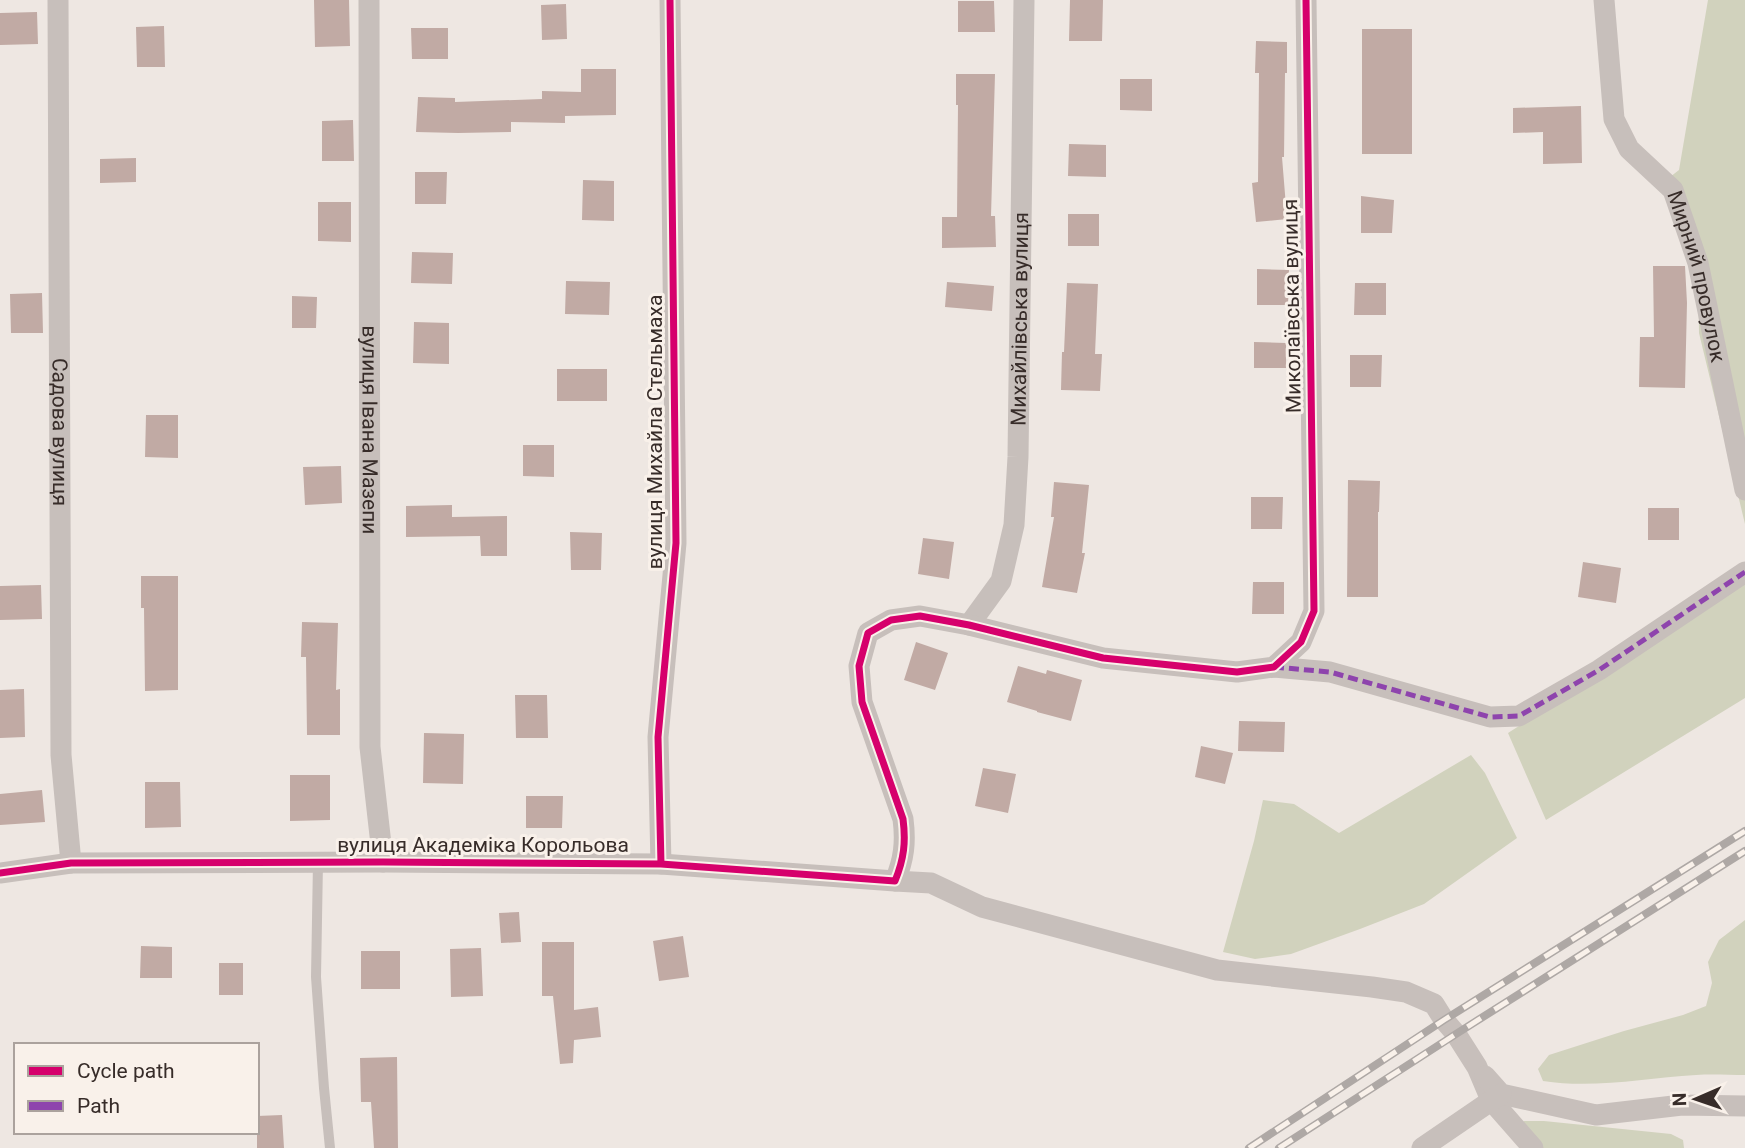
<svg xmlns="http://www.w3.org/2000/svg" width="1745" height="1148" viewBox="0 0 1745 1148" font-family="Roboto,sans-serif">
	<style>
		.green { fill: #d1d2bd }
		.building { fill: #c1aaa4 }
		.lines { fill: none; stroke-linecap: round; stroke-linejoin: round }
		.lane { stroke: #c7bfbb; stroke-width: 10 }
		.street { stroke: #c7bfbb; stroke-width: 21 }
		.rail-casing { stroke: #aea8a5; stroke-width: 8 }
		.rail { stroke: #f9f1ea; stroke-width: 5; stroke-dasharray: 16; stroke-linecap: butt }
		.quiet { stroke: #8e44ad; stroke-width: 5; stroke-dasharray: 10 5; stroke-linecap: butt }
		.cycleway-casing { stroke: #f9f1ea; stroke-width: 11 }
		.cycleway { stroke: #d6006c; stroke-width: 7 }
		.labels { text-anchor: middle; dominant-baseline: central; stroke-width: 6; stroke-linejoin: round; paint-order: stroke }
		.street-label { font-size: 21px; fill: #372c29; stroke: #f9f1ea }
	</style>
	<rect width="100%" height="100%" fill="#eee7e2"/>
	<!-- green -->
	<path class="green" d="M 1708,0 L 1745,0 L 1745,524 L 1699,333 L 1698,267 L 1670,177 L 1679,170 Z
		M 1745,580 L 1745,698 L 1546,820 L 1508,733 Z
		M 1471,755 L 1485,773 L 1517,838 L 1424,904 L 1360,929 L 1291,954 L 1255,959 L 1223,952 L 1254,841 L 1263,800 L 1294,804 L 1339,833 Z
		M 1745,920 L 1745,1075 C 1729,1075 1712,1074 1696,1075 C 1645,1078 1594,1089 1543,1081 L 1538,1069 L 1549,1055 L 1624,1031 L 1683,1015 L 1706,1006 L 1712,983 L 1708,962 L 1719,940 Z
		M 1524,1121 L 1544,1121 L 1671,1134 L 1683,1140 L 1684,1148 L 1532,1148 L 1518,1127 Z"/>
	<!-- building -->
	<path class="building" d="M 314,0 L 349,0 L 350,46 L 315,47 Z
		M 1070,0 L 1103,0 L 1102,41 L 1069,41 Z
		M 958,1 L 994,1 L 995,32 L 958,32 Z
		M 566,4 L 567,39 L 542,40 L 541,5 Z
		M 37,12 L 38,44 L 0,45 L 0,13 Z
		M 164,26 L 165,67 L 137,67 L 136,27 Z
		M 411,28 L 448,28 L 448,59 L 412,59 Z
		M 1362,29 L 1412,29 L 1412,154 L 1362,154 Z
		M 1256,41 L 1287,42 L 1287,73 L 1285,73 L 1284,157 L 1282,157 L 1287,219 L 1256,222 L 1252,183 L 1258,182 L 1259,73 L 1255,73 Z
		M 581,69 L 616,69 L 616,115 L 565,116 L 565,123 L 511,122 L 511,132 L 458,133 L 416,132 L 418,97 L 455,98 L 455,102 L 542,99 L 542,91 L 581,92 Z
		M 956,74 L 995,74 L 991,216 L 995,216 L 996,247 L 942,248 L 942,217 L 957,217 L 958,105 L 956,105 Z
		M 1120,79 L 1152,79 L 1152,111 L 1120,110 Z
		M 1581,106 L 1582,163 L 1543,164 L 1543,132 L 1513,133 L 1513,108 Z
		M 353,120 L 354,161 L 322,161 L 322,121 Z
		M 1069,144 L 1106,145 L 1106,177 L 1068,176 Z
		M 136,158 L 136,182 L 100,183 L 100,159 Z
		M 415,172 L 447,172 L 446,204 L 415,204 Z
		M 583,180 L 614,181 L 614,221 L 582,220 Z
		M 1361,196 L 1394,200 L 1392,233 L 1361,233 Z
		M 318,202 L 351,202 L 351,242 L 318,241 Z
		M 1068,214 L 1099,214 L 1099,246 L 1068,246 Z
		M 412,252 L 453,253 L 452,284 L 411,283 Z
		M 1653,266 L 1685,266 L 1687,303 L 1685,388 L 1639,387 L 1640,337 L 1654,337 Z
		M 1257,269 L 1289,270 L 1288,305 L 1257,305 Z
		M 566,281 L 610,282 L 609,315 L 565,314 Z
		M 947,282 L 994,286 L 992,311 L 945,307 Z
		M 1067,283 L 1098,284 L 1095,354 L 1102,354 L 1100,391 L 1061,390 L 1062,352 L 1064,352 Z
		M 1355,283 L 1386,283 L 1386,315 L 1354,315 Z
		M 42,293 L 43,333 L 11,333 L 10,294 Z
		M 292,296 L 317,297 L 316,328 L 292,328 Z
		M 414,322 L 449,323 L 449,364 L 413,363 Z
		M 1254,342 L 1286,343 L 1286,368 L 1254,368 Z
		M 1350,355 L 1382,355 L 1381,387 L 1350,387 Z
		M 557,369 L 607,369 L 607,401 L 557,401 Z
		M 146,415 L 178,415 L 178,458 L 145,457 Z
		M 523,445 L 554,445 L 554,477 L 523,476 Z
		M 341,466 L 342,503 L 305,505 L 303,467 Z
		M 1348,480 L 1380,481 L 1379,512 L 1378,512 L 1378,597 L 1347,597 Z
		M 1054,482 L 1089,485 L 1082,553 L 1085,553 L 1077,593 L 1042,587 L 1054,517 L 1051,517 Z
		M 1251,497 L 1283,497 L 1282,529 L 1251,529 Z
		M 452,505 L 452,517 L 507,516 L 507,556 L 481,556 L 480,536 L 406,537 L 406,506 Z
		M 1648,508 L 1679,508 L 1679,540 L 1648,540 Z
		M 570,532 L 602,533 L 601,570 L 571,570 Z
		M 923,538 L 954,542 L 949,579 L 918,574 Z
		M 1583,562 L 1621,568 L 1616,603 L 1578,597 Z
		M 141,576 L 178,576 L 178,690 L 145,691 L 144,608 L 141,608 Z
		M 1253,582 L 1284,582 L 1284,614 L 1252,614 Z
		M 41,585 L 42,619 L 0,620 L 0,586 Z
		M 302,622 L 338,623 L 336,690 L 340,689 L 340,735 L 307,735 L 306,657 L 301,657 Z
		M 916,642 L 948,653 L 935,690 L 904,680 Z
		M 1018,666 L 1046,674 L 1047,670 L 1082,680 L 1071,721 L 1037,712 L 1037,711 L 1007,702 Z
		M 24,689 L 25,737 L 0,738 L 0,690 Z
		M 515,695 L 547,695 L 548,738 L 516,738 Z
		M 1239,721 L 1285,722 L 1284,752 L 1238,751 Z
		M 424,733 L 464,734 L 463,784 L 423,783 Z
		M 1201,746 L 1233,753 L 1225,784 L 1195,777 Z
		M 983,768 L 1016,774 L 1008,813 L 975,806 Z
		M 290,775 L 330,775 L 330,820 L 290,821 Z
		M 145,782 L 180,782 L 181,827 L 145,828 Z
		M 42,790 L 45,822 L 0,825 L 0,794 Z
		M 526,796 L 563,796 L 562,828 L 526,828 Z
		M 519,912 L 521,942 L 501,943 L 499,913 Z
		M 683,936 L 689,977 L 659,981 L 653,941 Z
		M 542,942 L 574,942 L 574,1010 L 598,1007 L 601,1037 L 574,1040 L 573,1063 L 560,1064 L 553,996 L 542,996 Z
		M 141,946 L 172,947 L 172,978 L 140,978 Z
		M 481,948 L 483,996 L 451,997 L 450,949 Z
		M 361,951 L 400,951 L 400,989 L 361,989 Z
		M 219,963 L 243,963 L 243,995 L 219,995 Z
		M 397,1057 L 398,1148 L 374,1148 L 371,1102 L 361,1102 L 360,1058 Z
		M 282,1115 L 284,1148 L 257,1148 L 257,1116 Z"/>
	<g class="lines">
		<!-- lane -->
		<path class="lane" d="M 318,862 L 316,977 L 324,1088 L 330,1148"/>
		<!-- street -->
		<g class="street">
			<path id="s1" d="M 58,0 L 61,755 L 71,863"/>
			<path id="s2" d="M 369,0 L 370,747 L 383,862"/>
			<path id="s3" d="M 1604,0 L 1614,119 L 1629,149 L 1673,190 L 1698,263 L 1745,490"/>
			<path id="s4" d="M 969,625 L 1001,581 L 1014,525 L 1018,457 L 1024,0"/>
			<path d="M 1274,667 L 1330,672 L 1490,717 L 1519,716 L 1599,670 L 1745,572"/>
			<path d="M 661,864 L 658,737 L 676,543 L 670,0"/>
			<path d="M 0,873 L 71,863 L 383,862 L 661,864 L 895,881 C 904,859 906,842 903,819 L 862,702 L 859,666 L 868,633 L 891,620 L 920,616 L 969,625 L 1103,658 L 1237,672 L 1274,667 L 1301,642 L 1314,611 L 1306,0"/>
			<path d="M 895,881 L 931,883 L 982,907 L 1217,970 L 1372,987 L 1406,992 L 1434,1004 L 1444,1020 L 1456,1034 L 1477,1067 L 1491,1100 L 1533,1148"/>
			<path d="M 1485,1076 L 1501,1094 L 1596,1115 L 1682,1105 L 1745,1106"/>
			<path d="M 1422,1148 L 1501,1094"/>
		</g>
		<!-- rail casing -->
		<g class="rail-casing">
			<path id="rail" d="M 1249,1148 L 1444,1020 L 1745,831
				M 1279,1148 L 1456,1034 L 1745,851"/>
		</g>
		<!-- rail -->
		<use href="#rail" class="rail"/>
		<!-- quiet -->
		<path class="quiet" d="M 1274,667 L 1330,672 L 1490,717 L 1519,716 L 1599,670 L 1745,572"/>
		<!-- cycleway casing -->
		<g class="cycleway-casing">
			<path id="cycleway" d="M 661,864 L 658,737 L 676,543 L 670,0
				M 0,873 L 71,863 L 383,862 L 661,864 L 895,881 C 904,859 906,842 903,819 L 862,702 L 859,666 L 868,633 L 891,620 L 920,616 L 969,625 L 1103,658 L 1237,672 L 1274,667 L 1301,642 L 1314,611 L 1306,0"/>
		</g>
		<!-- cycleway -->
		<use href="#cycleway" class="cycleway"/>
	</g>
	<g class="labels">
		<!-- street labels -->
		<g class="street-label">
			<text stroke="none"><textPath href="#s3" startOffset="303">Мирний провулок</textPath></text>
			<text transform="translate(1292 306) rotate(-91)">Миколаївська вулиця</text>
			<text stroke="none"><textPath href="#s4" startOffset="318">Михайлівська вулиця</textPath></text>
			<text stroke="none"><textPath href="#s2" startOffset="430">вулиця Івана Мазепи</textPath></text>
			<text stroke="none"><textPath href="#s1" startOffset="432">Садова вулиця</textPath></text>
			<text transform="translate(655 432) rotate(-90)">вулиця Михайла Стельмаха</text>
			<text x="483" y="845">вулиця Академіка Корольова</text>
		</g>
	</g>
	<!-- legend -->
	<rect x="14" y="1043" width="245" height="91" fill="#f9f1ea" stroke="#aba29d" stroke-width="2"/>
	<rect x="28" y="1066" width="35" height="10" fill="#d6006c" stroke="#aba29d" stroke-width="2"/>
	<text x="77" y="1078" font-size="21" fill="#372c29">Cycle path</text>
	<rect x="28" y="1101" width="35" height="10" fill="#8e44ad" stroke="#aba29d" stroke-width="2"/>
	<text x="77" y="1113" font-size="21" fill="#372c29">Path</text>
	<!-- north arrow -->
	<g transform="translate(1696 1099) rotate(268)" stroke="#f9f1ea" stroke-width="5" paint-order="stroke">
	<path d="M0-5L12 26L0 18L-12 26Z" fill="#372c29"/>
	<text y="-10" font-size="19" font-weight="bold" text-anchor="middle" fill="#372c29">N</text>
	</g>
</svg>
